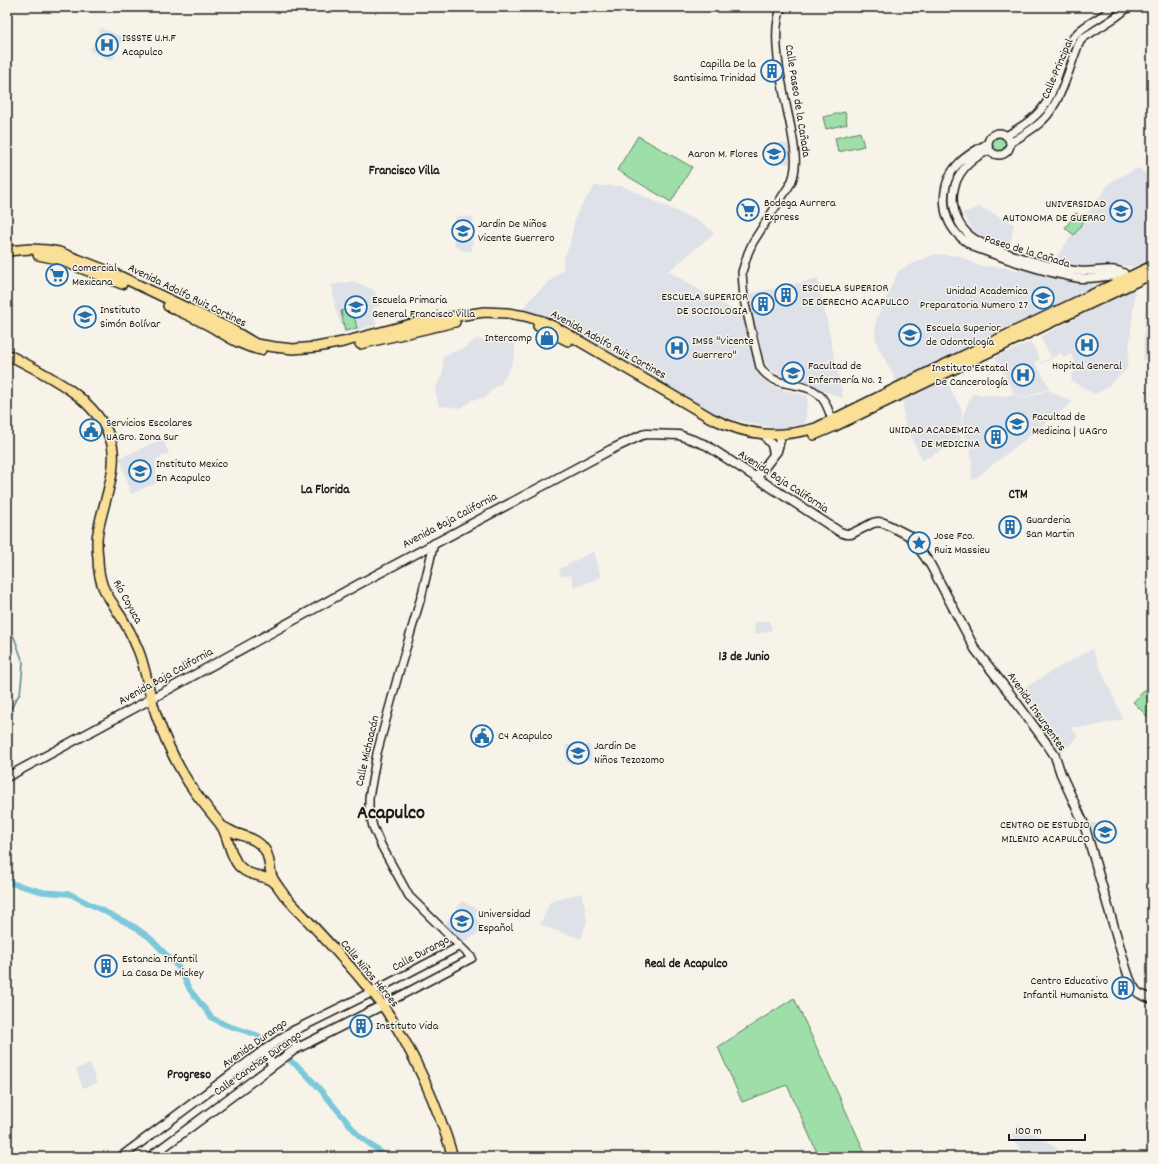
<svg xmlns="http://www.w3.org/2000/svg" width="1159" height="1164" viewBox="0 0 1159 1164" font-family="Dekko,sans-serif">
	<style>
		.built { fill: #dee1e7 }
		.green { fill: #9edea8; stroke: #5d7d62 }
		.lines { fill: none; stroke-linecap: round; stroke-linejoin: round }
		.stream { stroke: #55838e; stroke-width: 1.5 }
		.canal { stroke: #7bc8da; stroke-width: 5.5 }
		.tertiary-casing { stroke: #1c1c1c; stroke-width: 10 }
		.secondary-casing { stroke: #1c1c1c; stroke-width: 11 }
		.primary-casing { stroke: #1c1c1c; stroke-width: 12 }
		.tertiary { stroke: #f7f3e8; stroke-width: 7 }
		.secondary { stroke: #f7f3e8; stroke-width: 8 }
		.primary { stroke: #fadf96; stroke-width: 9 }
		.labels { text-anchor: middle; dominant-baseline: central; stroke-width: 3; stroke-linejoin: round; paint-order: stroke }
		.poi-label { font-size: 12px; fill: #1c1c1c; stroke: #f7f3e8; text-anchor: start }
		.street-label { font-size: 12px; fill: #1c1c1c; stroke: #f7f3e8 }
		.neighbourhood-label { font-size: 13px; font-weight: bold; fill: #1c1c1c; stroke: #f7f3e8 }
		.town-label { font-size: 20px; font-weight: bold; fill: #1c1c1c; stroke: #f7f3e8 }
	</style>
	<rect width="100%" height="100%" fill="#f7f3e8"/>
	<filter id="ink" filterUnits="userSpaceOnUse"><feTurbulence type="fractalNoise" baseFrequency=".025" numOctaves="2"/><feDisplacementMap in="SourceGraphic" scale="8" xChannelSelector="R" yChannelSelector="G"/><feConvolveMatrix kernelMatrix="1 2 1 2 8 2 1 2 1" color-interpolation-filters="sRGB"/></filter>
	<g filter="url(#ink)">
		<!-- built -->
		<path class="built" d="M 101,28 L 124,38 L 112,61 L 90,51 Z
			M 780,142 L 794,147 L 793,165 L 773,160 Z
			M 1139,168 L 1152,178 L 1152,260 L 1132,267 L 1113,264 L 1092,268 L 1052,263 L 1109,184 L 1115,179 Z
			M 595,186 L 622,186 L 704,224 L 714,233 L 674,267 L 668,271 L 742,315 L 759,376 L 773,387 L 808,396 L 805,424 L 778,429 L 716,416 L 601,350 L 521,311 L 530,299 L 560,272 L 563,268 L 563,260 L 570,244 L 575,218 L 581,206 Z
			M 980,207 L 1014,224 L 1010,249 L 977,237 L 962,213 Z
			M 455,216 L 473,217 L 472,251 L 464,251 L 454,245 Z
			M 934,254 L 960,256 L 979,266 L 1005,267 L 1018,271 L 1027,268 L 1102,282 L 900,388 L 879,349 L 875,337 L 876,320 L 899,270 Z
			M 1152,278 L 1152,359 L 1143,360 L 1146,281 Z
			M 818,279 L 843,398 L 780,375 L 768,368 L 764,360 L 748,294 Z
			M 354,281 L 375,291 L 380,306 L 373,308 L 376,325 L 344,333 L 335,308 L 332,285 Z
			M 1130,290 L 1135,292 L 1127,369 L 1105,389 L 1094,394 L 1072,381 L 1071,374 L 1079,369 L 1071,354 L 1064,358 L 1061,353 L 1041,364 L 1040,363 L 1051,357 L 1040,337 Z
			M 485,335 L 511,338 L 515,342 L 515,351 L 514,358 L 509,370 L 500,385 L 497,385 L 485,398 L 471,400 L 470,402 L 461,408 L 443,406 L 439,407 L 435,389 L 443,373 L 443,356 L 466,347 L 467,345 L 477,339 L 485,340 Z
			M 1031,342 L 1040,359 L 1035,362 L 1050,388 L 1022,398 L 1014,393 L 995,357 Z
			M 945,378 L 962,411 L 961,422 L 960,426 L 963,422 L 962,418 L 972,394 L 1003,396 L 1014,394 L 1022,399 L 1048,390 L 1073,402 L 972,481 L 971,446 L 960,426 L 958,431 L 962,441 L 922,460 L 904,421 L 903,400 Z
			M 162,439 L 169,453 L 156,459 L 156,483 L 131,494 L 120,458 Z
			M 594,551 L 601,577 L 574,588 L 571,575 L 561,577 L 559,569 L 569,564 Z
			M 769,620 L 772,630 L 754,635 L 755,622 L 760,622 Z
			M 1092,649 L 1123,719 L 1091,727 L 1071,727 L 1078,737 L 1059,754 L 1019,693 L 1031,684 L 1052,671 Z
			M 566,745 L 590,745 L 592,760 L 570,764 L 566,762 Z
			M 1090,822 L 1117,829 L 1118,835 L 1096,842 Z
			M 581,893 L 585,907 L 587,921 L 581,939 L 540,925 L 550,902 Z
			M 462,901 L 477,909 L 475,916 L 484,931 L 460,943 L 443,927 Z
			M 90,1064 L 97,1083 L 83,1088 L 76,1069 Z
			M 1019,1124 L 1042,1138 L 1068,1157 L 1022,1157 L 1019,1155 L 1021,1150 L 1011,1136 Z"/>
		<!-- green -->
		<path class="green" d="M 845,112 L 847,124 L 826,129 L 823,117 Z
			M 860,132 L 864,146 L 838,152 L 835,138 Z
			M991 144a8 8 0 1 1 16 0a8 8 0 1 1-16 0Z
			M 638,136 L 692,167 L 671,202 L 617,170 Z
			M 1076,213 L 1085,219 L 1074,235 L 1065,228 Z
			M 352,308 L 357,328 L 345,331 L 341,311 Z
			M 1152,683 L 1152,721 L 1133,702 Z
			M 794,998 L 867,1157 L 819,1157 L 787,1085 L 742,1102 L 718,1047 Z"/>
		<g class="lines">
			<!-- stream -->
			<path class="stream" d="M 7,66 L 7,75
				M 7,628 L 14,637 L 23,662 L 22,676 L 20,693 L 7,715"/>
			<!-- canal -->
			<path class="canal" d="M 7,882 L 43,892 L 70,894 L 135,927 L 150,938 L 179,968 L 190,990 L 212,1018 L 226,1025 L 257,1035 L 301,1069 L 319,1088 L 359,1136 L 387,1157"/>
			<!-- tertiary casing -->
			<g class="tertiary-casing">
				<path id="tertiary" d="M 782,7 C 768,33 785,98 791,128 C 794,146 799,165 791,183 L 753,242 L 748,253 L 742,272 L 744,300 L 760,367 C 779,396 815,373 828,409 C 830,414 832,419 833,424
					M988 144a11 11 0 1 1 22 0a11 11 0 1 1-22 0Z
					M 1006,136 C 1023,126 1040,116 1049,98 C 1054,88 1057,77 1061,66 C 1065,57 1067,47 1073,38 C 1082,25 1102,18 1114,7
					M 988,143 C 978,149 968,154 960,162 C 940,181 939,215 958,235 C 963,240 970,244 976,248 C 1009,260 1042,272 1077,278 C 1093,281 1111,272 1126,279
					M 1010,143 C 1021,136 1033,130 1043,120 C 1060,104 1069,69 1078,46 L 1081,40 L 1086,36 L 1116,17 L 1129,7
					M 990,150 C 974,157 961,167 955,185 C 950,202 955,221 967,233 C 983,250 1055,268 1079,271 C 1094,273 1110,266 1124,273 L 1126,279
					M 372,992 L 460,946
					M 383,1005 L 472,958 L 409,896 L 381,845 L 373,827 L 369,810 L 369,798 L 377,753 L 399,672 L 422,594 L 434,543"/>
			</g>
			<!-- secondary casing -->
			<g class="secondary-casing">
				<path id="secondary" d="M 767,439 L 772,445 L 774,454
					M 756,478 L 777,451 L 780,440 L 778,435
					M 7,777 L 151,699 L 359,584 L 610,450 L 642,435 L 647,434 L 679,435 L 693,440 L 706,445 L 840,532 L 846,534 L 851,534 L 873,523 L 878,522 L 884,523 L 910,536 L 930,564 L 975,649 L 1011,695 L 1047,744 L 1055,756 L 1061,774 L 1084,824 L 1125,965 C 1128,974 1131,989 1140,994 C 1144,996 1148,997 1152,999
					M 289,1033 L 298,1047
					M 263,1051 L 273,1065
					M 121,1157 L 263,1051 L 289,1033 L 372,992
					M 150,1157 L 294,1050 L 383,1005"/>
			</g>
			<!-- primary casing -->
			<g class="primary-casing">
				<path id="primary" d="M 7,251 L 30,249 L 47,250 L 59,252 L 111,272 L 229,328 L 256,344 L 275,347 L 293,349 L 317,347 L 343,342 L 419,322 L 484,312 L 507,313 L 525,316 L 542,321 L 557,328 L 711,418 C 749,436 776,439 816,428 L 927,373 L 1152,266
					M 38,255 L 57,259 L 122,284
					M 168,306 C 181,312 195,318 208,325 C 226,335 240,346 261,350
					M 538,326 L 568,341
					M 360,344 L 455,322
					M 7,354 C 44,374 94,395 110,438 C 121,466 102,504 98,532 C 96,541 97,550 98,558 C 98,566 100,579 103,587 C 106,594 112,602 116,609 C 125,622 133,637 139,652 C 147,673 149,696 157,717 C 166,742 179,770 195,792 C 203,803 212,814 221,825 C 229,837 229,855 239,866 C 249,876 257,874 268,879 C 271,880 273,882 276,884
					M 814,435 L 833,427 L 1152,274
					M 221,826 C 226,828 231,831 235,833 C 246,837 258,839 265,850 C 270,858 269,868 272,877 C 275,883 280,889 284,895 C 309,922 335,949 360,978 C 367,987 376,996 383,1006 C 413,1049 438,1107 453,1157"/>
			</g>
			<!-- tertiary -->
			<use href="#tertiary" class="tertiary"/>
			<!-- secondary -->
			<use href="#secondary" class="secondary"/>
			<!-- primary -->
			<use href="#primary" class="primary"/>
		</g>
	</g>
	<!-- icons -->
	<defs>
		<g id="hospital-ring" transform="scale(1.15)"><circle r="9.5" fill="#f7f3e8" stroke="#1f6fb2" stroke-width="1.5"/><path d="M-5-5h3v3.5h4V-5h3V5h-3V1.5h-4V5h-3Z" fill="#1f6fb2"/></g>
		<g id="building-ring" transform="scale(1.15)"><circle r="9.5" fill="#f7f3e8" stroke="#1f6fb2" stroke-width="1.5"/><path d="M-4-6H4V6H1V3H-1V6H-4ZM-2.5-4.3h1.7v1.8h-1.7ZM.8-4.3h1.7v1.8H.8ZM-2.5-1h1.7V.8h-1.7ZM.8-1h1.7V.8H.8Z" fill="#1f6fb2"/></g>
		<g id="school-ring" transform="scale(1.15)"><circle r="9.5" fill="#f7f3e8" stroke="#1f6fb2" stroke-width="1.5"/><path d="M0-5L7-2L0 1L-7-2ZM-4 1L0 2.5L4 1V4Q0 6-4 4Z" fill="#1f6fb2"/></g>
		<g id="supermarket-ring" transform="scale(1.15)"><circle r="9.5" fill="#f7f3e8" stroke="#1f6fb2" stroke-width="1.5"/><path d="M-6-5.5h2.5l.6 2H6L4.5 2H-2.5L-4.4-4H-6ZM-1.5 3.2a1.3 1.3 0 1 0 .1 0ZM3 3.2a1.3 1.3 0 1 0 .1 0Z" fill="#1f6fb2"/></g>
		<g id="university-ring" transform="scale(1.15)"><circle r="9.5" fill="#f7f3e8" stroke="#1f6fb2" stroke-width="1.5"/><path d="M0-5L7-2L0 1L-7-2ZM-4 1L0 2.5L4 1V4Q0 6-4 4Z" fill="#1f6fb2"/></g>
		<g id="shop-ring" transform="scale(1.15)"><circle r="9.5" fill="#f7f3e8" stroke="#1f6fb2" stroke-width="1.5"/><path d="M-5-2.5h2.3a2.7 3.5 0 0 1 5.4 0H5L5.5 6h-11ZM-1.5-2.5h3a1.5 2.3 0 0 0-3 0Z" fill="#1f6fb2"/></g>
		<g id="civic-ring" transform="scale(1.15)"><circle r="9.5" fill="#f7f3e8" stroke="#1f6fb2" stroke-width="1.5"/><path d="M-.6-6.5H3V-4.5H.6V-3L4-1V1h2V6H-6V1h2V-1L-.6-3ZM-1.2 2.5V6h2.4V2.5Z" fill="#1f6fb2"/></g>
		<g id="sight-ring" transform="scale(1.15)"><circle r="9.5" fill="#f7f3e8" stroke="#1f6fb2" stroke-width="1.5"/><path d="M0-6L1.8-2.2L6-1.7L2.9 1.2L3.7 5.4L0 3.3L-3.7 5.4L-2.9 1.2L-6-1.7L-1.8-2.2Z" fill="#1f6fb2"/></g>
	</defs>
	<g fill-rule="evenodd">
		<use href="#hospital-ring" x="107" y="45"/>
		<use href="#building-ring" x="772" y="71"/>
		<use href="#school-ring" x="774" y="154"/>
		<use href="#supermarket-ring" x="748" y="210"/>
		<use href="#school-ring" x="1121" y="211"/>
		<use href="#school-ring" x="463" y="231"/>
		<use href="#supermarket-ring" x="57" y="275"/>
		<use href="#building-ring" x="786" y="295"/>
		<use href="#school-ring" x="1043" y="298"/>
		<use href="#building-ring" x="763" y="304"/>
		<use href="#school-ring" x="356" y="307"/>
		<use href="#university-ring" x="85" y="317"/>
		<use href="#university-ring" x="910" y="335"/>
		<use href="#shop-ring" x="547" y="338"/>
		<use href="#hospital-ring" x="1087" y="345"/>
		<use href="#hospital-ring" x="677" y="348"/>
		<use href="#university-ring" x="793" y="373"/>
		<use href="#hospital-ring" x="1023" y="375"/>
		<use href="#university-ring" x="1017" y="424"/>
		<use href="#civic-ring" x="91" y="430"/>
		<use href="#building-ring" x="996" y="437"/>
		<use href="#school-ring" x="140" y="471"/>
		<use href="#building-ring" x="1010" y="527"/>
		<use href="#sight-ring" x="919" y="543"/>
		<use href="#civic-ring" x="482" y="736"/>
		<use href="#school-ring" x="578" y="753"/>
		<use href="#university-ring" x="1105" y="832"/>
		<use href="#university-ring" x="462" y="921"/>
		<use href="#building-ring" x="106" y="966"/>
		<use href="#building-ring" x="1123" y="988"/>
		<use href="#building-ring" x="361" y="1026"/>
	</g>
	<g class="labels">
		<!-- poi labels -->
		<g class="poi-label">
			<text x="122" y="38">ISSSTE U.H.F<tspan x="122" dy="14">Acapulco</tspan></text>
			<text x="756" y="64" text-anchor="end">Capilla De la<tspan x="756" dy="14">Santisima Trinidad</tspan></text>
			<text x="758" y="154" text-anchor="end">Aaron M. Flores</text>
			<text x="764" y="203">Bodega Aurrera<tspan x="764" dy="14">Express</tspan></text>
			<text x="1106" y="204" text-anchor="end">UNIVERSIDAD<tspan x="1106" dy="14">AUTONOMA DE GUERRO</tspan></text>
			<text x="478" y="224">Jardin De Niños<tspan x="478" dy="14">Vicente Guerrero</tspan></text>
			<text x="72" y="268">Comercial<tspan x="72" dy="14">Mexicana</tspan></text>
			<text x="802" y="288">ESCUELA SUPERIOR<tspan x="802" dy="14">DE DERECHO ACAPULCO</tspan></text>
			<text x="1028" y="291" text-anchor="end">Unidad Academica<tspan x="1028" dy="14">Preparatoria Numero 27</tspan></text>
			<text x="748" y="297" text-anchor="end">ESCUELA SUPERIOR<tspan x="748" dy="14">DE SOCIOLOGIA</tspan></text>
			<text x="372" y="300">Escuela Primaria<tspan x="372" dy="14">General Francisco Villa</tspan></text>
			<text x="100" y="310">Instituto<tspan x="100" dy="14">Simón Bolívar</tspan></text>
			<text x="926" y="328">Escuela Superior<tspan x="926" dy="14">de Odontología</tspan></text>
			<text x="532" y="338" text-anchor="end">Intercomp</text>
			<text x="692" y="341">IMSS "Vicente<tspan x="692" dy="14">Guerrero"</tspan></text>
			<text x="808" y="366">Facultad de<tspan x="808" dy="14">Enfermería No. 2</tspan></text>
			<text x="1087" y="366" text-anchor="middle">Hopital General</text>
			<text x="1008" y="368" text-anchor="end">Instituto Estatal<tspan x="1008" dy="14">De Cancerología</tspan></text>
			<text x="1032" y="417">Facultad de<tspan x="1032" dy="14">Medicina | UAGro</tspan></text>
			<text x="106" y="423">Servicios Escolares<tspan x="106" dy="14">UAGro. Zona Sur</tspan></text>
			<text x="980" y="430" text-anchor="end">UNIDAD ACADEMICA<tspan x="980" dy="14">DE MEDICINA</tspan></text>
			<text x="156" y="464">Instituto Mexico<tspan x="156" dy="14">En Acapulco</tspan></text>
			<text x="1026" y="520">Guarderia<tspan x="1026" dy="14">San Martin</tspan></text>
			<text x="934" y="536">Jose Fco.<tspan x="934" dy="14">Ruiz Massieu</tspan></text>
			<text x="498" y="736">C4 Acapulco</text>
			<text x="594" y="746">Jardin De<tspan x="594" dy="14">Niños Tezozomo</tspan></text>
			<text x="1090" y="825" text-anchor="end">CENTRO DE ESTUDIO<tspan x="1090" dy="14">MILENIO ACAPULCO</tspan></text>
			<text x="478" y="914">Universidad<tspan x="478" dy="14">Español</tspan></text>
			<text x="122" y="959">Estancia Infantil<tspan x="122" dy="14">La Casa De Mickey</tspan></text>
			<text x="1108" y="981" text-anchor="end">Centro Educativo<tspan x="1108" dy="14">Infantil Humanista</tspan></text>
			<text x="376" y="1026">Instituto Vida</text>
		</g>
		<!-- street labels -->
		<g class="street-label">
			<text transform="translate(1058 69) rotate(-67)">Calle Principal</text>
			<text transform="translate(797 101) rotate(81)">Calle Paseo de la Cañada</text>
			<text transform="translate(1027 252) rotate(17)">Paseo de la Cañada</text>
			<text transform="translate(187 296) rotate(26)">Avenida Adolfo Ruiz Cortines</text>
			<text transform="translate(608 345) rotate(29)">Avenida Adolfo Ruiz Cortines</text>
			<text transform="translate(783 482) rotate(33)">Avenida Baja California</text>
			<text transform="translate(450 521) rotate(-28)">Avenida Baja California</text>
			<text transform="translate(127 602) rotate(61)">Río Coyuca</text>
			<text transform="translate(166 677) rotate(-29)">Avenida Baja California</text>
			<text transform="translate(1036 712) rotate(55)">Avenida Insurgentes</text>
			<text transform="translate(368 751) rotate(-77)">Calle Michoacán</text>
			<text transform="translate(421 954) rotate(-28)">Calle Durango</text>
			<text transform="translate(369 974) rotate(50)">Calle Niños Héroes</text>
			<text transform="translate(255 1044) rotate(-35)">Avenida Durango</text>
			<text transform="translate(258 1064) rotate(-35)">Calle Canchas Durango</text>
		</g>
		<!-- neighbourhood labels -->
		<g class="neighbourhood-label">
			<text x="404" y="171">Francisco Villa</text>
			<text x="325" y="490">La Florida</text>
			<text x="1018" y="495">CTM</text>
			<text x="744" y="657">13 de Junio</text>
			<text x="686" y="964">Real de Acapulco</text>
			<text x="189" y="1075">Progreso</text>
		</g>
		<!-- town labels -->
		<g class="town-label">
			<text x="391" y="814">Acapulco</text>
		</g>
	</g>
	<!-- margin -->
	<rect width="1159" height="1164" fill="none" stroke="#f7f3e8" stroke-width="24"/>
	<rect x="12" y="12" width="1135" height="1140" fill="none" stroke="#1c1c1c" stroke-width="1.5" filter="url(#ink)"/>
	<!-- scale -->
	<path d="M1009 1134v6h76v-6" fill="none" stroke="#1c1c1c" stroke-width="2"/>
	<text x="1015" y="1134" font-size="12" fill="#1c1c1c" stroke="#f7f3e8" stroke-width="3" paint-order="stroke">100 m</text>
</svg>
